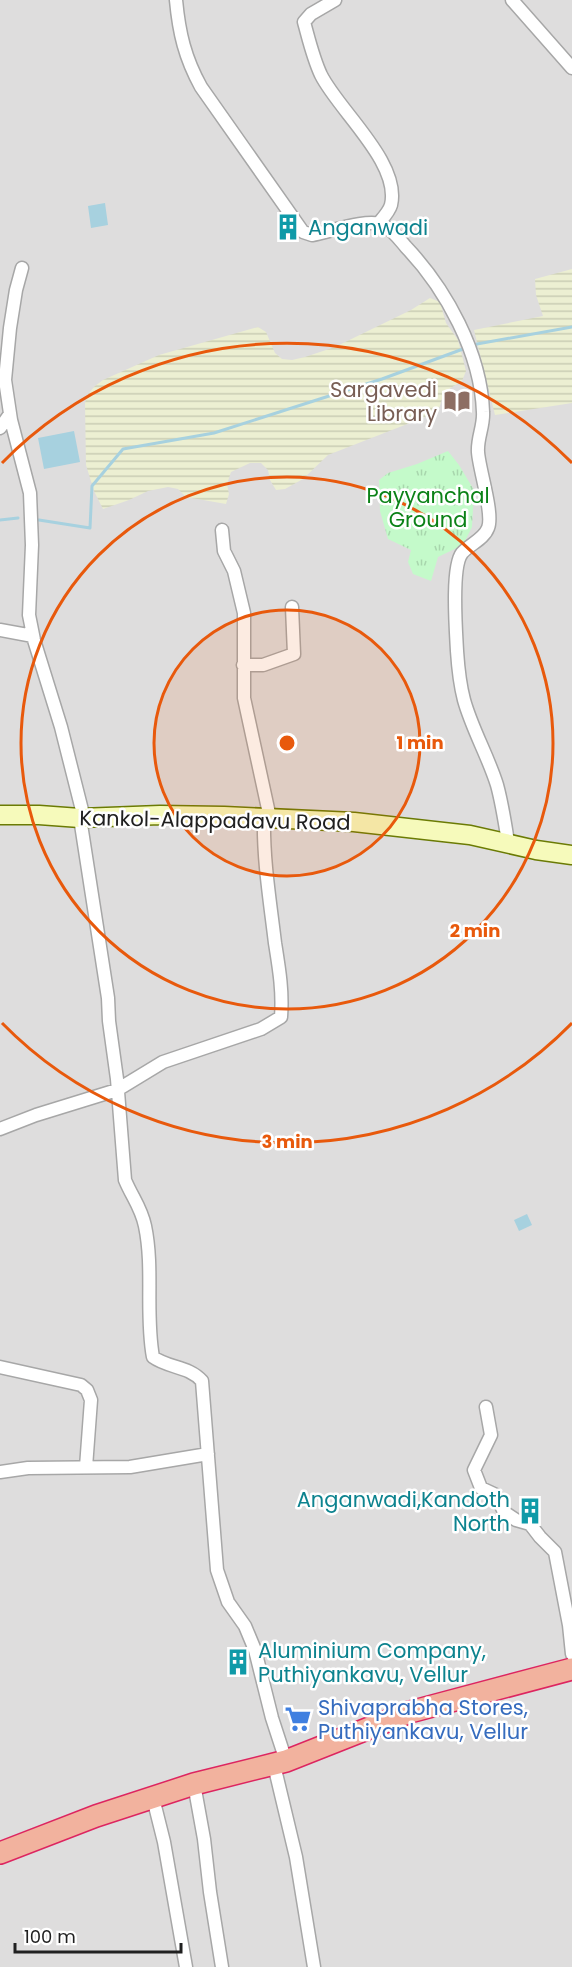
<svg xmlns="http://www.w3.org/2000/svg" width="572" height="1967" viewBox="0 0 572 1967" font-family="Poppins,sans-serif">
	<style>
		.residential { fill: #dedddd }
		.farmland { fill: url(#farmland-rules) }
		.park { fill: url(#park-tufts) }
		.water { fill: #a7d1df }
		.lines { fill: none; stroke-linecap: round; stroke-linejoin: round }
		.stream { stroke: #a7d1df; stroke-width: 3 }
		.minor-casing { stroke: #a7a7a7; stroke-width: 15 }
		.secondary-casing { stroke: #6b7b04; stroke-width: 21 }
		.trunk-casing { stroke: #dd2560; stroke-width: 24 }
		.minor { stroke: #fff; stroke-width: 12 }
		.secondary { stroke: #f6fabb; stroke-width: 18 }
		.trunk { stroke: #f2b29e; stroke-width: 21 }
		.ring { fill: none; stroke: #e8590c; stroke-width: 3 }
		.labels { text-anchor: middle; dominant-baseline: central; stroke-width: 5; stroke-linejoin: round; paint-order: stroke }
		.culture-label { font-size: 21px; fill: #0d838f; stroke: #fff; text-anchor: start }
		.education-label { font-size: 21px; fill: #785e54; stroke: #fff; text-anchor: end }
		.park-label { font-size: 21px; fill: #0b8217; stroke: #fff }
		.street-label { font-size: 21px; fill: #202020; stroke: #fff }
		.shop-label { font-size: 21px; fill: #366cbe; stroke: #fff; text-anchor: start }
		.centre { fill: #e8590c; stroke: #fff; stroke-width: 3 }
		.ring-label { font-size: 18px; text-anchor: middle; font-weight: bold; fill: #e8590c; stroke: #fff; stroke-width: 5; stroke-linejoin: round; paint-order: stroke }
	</style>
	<defs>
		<pattern id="farmland-rules" width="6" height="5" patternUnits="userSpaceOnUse" patternTransform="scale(1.5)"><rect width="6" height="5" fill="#ecefd2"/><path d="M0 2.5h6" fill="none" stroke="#cacdb4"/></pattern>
		<pattern id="park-tufts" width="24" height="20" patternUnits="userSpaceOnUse" patternTransform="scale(1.5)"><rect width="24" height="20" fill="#c4faca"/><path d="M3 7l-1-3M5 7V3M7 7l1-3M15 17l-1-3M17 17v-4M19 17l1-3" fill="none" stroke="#a8d6ad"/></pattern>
	</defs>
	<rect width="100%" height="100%" fill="#f1eee7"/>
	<!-- residential -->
	<path class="residential" d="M 0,0 L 572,0 L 572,1967 L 0,1967 Z"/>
	<!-- farmland -->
	<path class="farmland" d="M 572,269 L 572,403 L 495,415 L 474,330 L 543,316 L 536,295 L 535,279 Z
		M 430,298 L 440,302 L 446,323 L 458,340 L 466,371 L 462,381 L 444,392 L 438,412 L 328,455 L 303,479 L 285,489 L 276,490 L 270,480 L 268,470 L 261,463 L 250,463 L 231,472 L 227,484 L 229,494 L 226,504 L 186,497 L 178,489 L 168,487 L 148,491 L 129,500 L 103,509 L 94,491 L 86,465 L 85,403 L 88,394 L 95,386 L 103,380 L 159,355 L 258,327 L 266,332 L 275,353 L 282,359 L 292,360 L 305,357 L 335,347 L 411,310 Z"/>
	<!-- park -->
	<path class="park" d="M 448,451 L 459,465 L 474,490 L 472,527 L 463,545 L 438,557 L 431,581 L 413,574 L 408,562 L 411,550 L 388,539 L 380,511 L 379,480 L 388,473 L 417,464 Z"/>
	<!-- water -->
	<path class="water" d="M 105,203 L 108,225 L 91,228 L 88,206 Z
		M 74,431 L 80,462 L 44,469 L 38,438 Z
		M 527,1214 L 532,1225 L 519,1231 L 514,1220 Z"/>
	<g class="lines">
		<!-- stream -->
		<path class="stream" d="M 477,344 L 572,327
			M 0,520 L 18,518
			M 39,520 L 90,528 L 92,486 L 123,449 L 214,433 L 382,379 L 463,349"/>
		<!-- minor casing -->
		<g class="minor-casing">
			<path id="minor" d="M 176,0 C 179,33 185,58 201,87 L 303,232 L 312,235 C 329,232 368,218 383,225 C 392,229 400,240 406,247 C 446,289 481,353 483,412 C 484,426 477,438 478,452 C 479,469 494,514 488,528 C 484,539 470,544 462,553 C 451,567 456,631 457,651 C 458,666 460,685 464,700 C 472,729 488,756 497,785 C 502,803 505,823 508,842
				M 335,0 L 311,14 L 304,22 C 309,40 313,58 321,75 C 339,111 401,163 391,205 C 389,212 382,219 378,224
				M 512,0 L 572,68
				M 22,268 L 16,290 L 10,328 L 5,380 L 11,420 L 30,493 L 32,545 L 29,615 L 34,640 L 61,727 L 84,818
				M 0,428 L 10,414
				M 222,530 L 224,551 L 234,571 L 244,613 L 244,698 L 270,818
				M 0,630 L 33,636
				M 243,665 L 263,665 L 294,654 L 292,607
				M 80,818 L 108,998 L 109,1021 L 117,1079 L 125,1180 C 132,1197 141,1207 145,1226 C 154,1269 145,1314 153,1357 C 168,1368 189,1366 202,1381 L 217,1570 L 228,1602 L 245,1626 L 255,1650 L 272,1718 L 286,1761
				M 0,1129 L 36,1115 L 117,1090 L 163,1062 L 261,1029 L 281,1017 C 283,991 279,968 275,943 C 270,901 263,859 264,818
				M 0,1367 L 81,1385 L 87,1390 L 91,1400 L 86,1467
				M 486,1407 L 491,1435 L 474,1470 L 481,1488 L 496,1495 L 504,1512 L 516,1520 L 530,1524 L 540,1537 L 555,1552 L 569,1625 L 572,1654
				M 0,1472 L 28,1468 L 130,1467 L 208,1454
				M 274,1765 L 296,1857 L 314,1967
				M 194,1784 L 204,1839 L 210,1892 L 222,1967
				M 153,1798 L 164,1842 L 186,1967"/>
		</g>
		<!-- secondary casing -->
		<g class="secondary-casing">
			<path id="secondary" d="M 0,815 L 39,815 L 80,818 L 160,815 L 224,816 L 354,822 L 470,835 L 536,850 L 572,855"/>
		</g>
		<!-- trunk casing -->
		<g class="trunk-casing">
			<path id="trunk" d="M 0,1853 L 96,1816 L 194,1784 L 286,1761 L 410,1712 L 572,1669"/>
		</g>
		<!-- minor -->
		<use href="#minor" class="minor"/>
		<!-- secondary -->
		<use href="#secondary" class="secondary"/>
		<!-- trunk -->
		<use href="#trunk" class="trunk"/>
	</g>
	<!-- distance rings -->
	<circle cx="287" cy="743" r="133" fill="#e8590c" fill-opacity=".12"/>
	<g class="ring">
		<circle cx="287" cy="743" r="133"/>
		<circle cx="287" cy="743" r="266"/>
		<path d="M572 1023A399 399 0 0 1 2 1023M2 463A399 399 0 0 1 572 463"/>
	</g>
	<!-- icons -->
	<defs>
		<g id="building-bare" transform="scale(2.07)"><path d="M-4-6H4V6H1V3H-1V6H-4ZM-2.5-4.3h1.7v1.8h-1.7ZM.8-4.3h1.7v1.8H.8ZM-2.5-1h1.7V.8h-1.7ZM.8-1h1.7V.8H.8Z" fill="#0f9aa8" stroke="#fff" stroke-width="2.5" paint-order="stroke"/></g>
		<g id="library-bare" transform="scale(2.07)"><path d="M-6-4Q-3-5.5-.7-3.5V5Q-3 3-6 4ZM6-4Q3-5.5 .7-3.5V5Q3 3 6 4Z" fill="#8d6e63" stroke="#fff" stroke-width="2.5" paint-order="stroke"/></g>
		<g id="supermarket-bare" transform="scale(2.07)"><path d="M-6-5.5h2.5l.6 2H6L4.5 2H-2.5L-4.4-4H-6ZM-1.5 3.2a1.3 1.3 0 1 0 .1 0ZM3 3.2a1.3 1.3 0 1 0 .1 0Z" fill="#3f7fe0" stroke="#fff" stroke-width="2.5" paint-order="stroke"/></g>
	</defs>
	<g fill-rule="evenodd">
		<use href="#building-bare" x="288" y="227"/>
		<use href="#library-bare" x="457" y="401"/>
		<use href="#building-bare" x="530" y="1511"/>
		<use href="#building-bare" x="238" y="1662"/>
		<use href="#supermarket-bare" x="298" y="1719"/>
	</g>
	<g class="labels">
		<!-- culture labels -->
		<g class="culture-label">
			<text x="308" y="227">Anganwadi</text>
			<text x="510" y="1499" text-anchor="end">Anganwadi,Kandoth<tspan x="510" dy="24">North</tspan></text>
			<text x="258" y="1650">Aluminium Company,<tspan x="258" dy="24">Puthiyankavu, Vellur</tspan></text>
		</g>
		<!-- education labels -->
		<g class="education-label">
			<text x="437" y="389">Sargavedi<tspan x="437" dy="24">Library</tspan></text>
		</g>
		<!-- park labels -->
		<g class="park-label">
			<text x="428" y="495">Payyanchal<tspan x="428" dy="24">Ground</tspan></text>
		</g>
		<!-- street labels -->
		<g class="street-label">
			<text transform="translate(215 820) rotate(1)">Kankol-Alappadavu Road</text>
		</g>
		<!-- shop labels -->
		<g class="shop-label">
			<text x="318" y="1707">Shivaprabha Stores,<tspan x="318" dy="24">Puthiyankavu, Vellur</tspan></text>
		</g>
	</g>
	<circle cx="287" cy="743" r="9" class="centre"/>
	<g class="ring-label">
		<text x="420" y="749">1 min</text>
		<text x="475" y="937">2 min</text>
		<text x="287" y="1148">3 min</text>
	</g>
	<!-- scale -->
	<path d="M15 1943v9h166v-9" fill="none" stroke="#202020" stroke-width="3"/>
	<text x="24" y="1943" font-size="18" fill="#202020" stroke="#ffffff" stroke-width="4.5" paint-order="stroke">100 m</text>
</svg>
